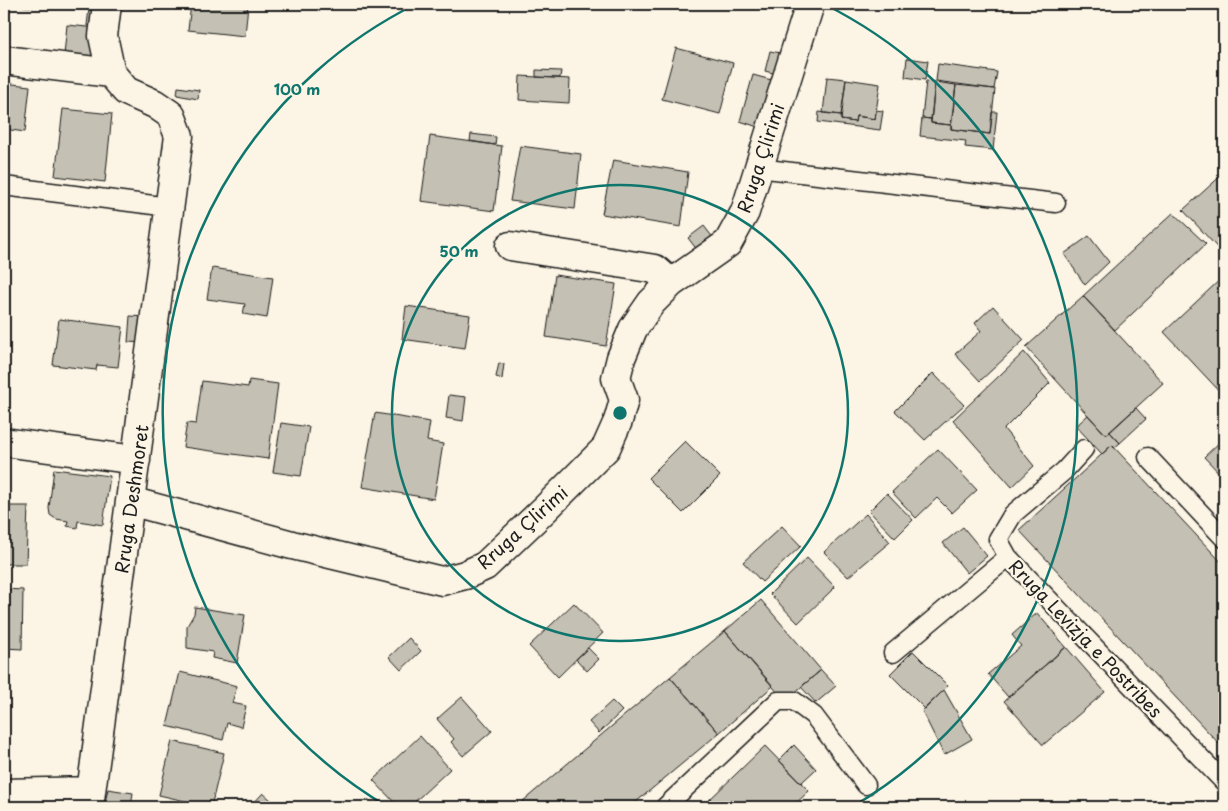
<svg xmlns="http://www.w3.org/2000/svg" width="1228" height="811" viewBox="0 0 1228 811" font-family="'Playpen Sans',sans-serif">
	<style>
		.building { fill: #c4c0b3; stroke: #1c1c1c }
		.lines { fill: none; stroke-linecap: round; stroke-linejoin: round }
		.lane-casing { stroke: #1c1c1c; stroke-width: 21 }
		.street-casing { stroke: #1c1c1c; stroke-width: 31 }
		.lane { stroke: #fcf5e5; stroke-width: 18 }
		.street { stroke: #fcf5e5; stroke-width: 28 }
		.ring { fill: none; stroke: #0f766e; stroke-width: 2.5 }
		.labels { text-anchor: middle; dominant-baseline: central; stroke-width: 4.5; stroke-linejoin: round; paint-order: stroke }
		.street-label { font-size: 18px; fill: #1c1c1c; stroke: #fcf5e5 }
		.centre { fill: #0f766e; stroke: #fcf5e5; stroke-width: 2.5 }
		.ring-label { font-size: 15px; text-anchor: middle; font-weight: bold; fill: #0f766e; stroke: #fcf5e5; stroke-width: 4.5; stroke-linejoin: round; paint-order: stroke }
	</style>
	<rect width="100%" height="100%" fill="#fcf5e5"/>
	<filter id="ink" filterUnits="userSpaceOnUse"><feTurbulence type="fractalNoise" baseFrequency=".02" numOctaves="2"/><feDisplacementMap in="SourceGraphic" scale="10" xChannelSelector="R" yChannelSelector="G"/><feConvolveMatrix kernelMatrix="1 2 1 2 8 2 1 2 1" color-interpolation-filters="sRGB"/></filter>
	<g filter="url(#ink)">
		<!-- building -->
		<path class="building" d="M 6,4 L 33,4 L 33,7 Z
			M 191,4 L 248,4 L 245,36 L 188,30 Z
			M 566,4 L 597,4 L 596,8 L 566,5 Z
			M 89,9 L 96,9 L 94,26 L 87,25 Z
			M 67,25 L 97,28 L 93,59 L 64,55 Z
			M 676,48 L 733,63 L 720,114 L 662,99 Z
			M 770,51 L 781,53 L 776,74 L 765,71 Z
			M 907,58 L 928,61 L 925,80 L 905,77 Z
			M 938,64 L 997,72 L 994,89 L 936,81 Z
			M 536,70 L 561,71 L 560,78 L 536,77 Z
			M 753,75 L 775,81 L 761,128 L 740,121 Z
			M 520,76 L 570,79 L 569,103 L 519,100 Z
			M 827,77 L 846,79 L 841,115 L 823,113 Z
			M 846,79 L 880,84 L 875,119 L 856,116 L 855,122 L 841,120 Z
			M 926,81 L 935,82 L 931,119 L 922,118 Z
			M 935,82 L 956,85 L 951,125 L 931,123 Z
			M 4,83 L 30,86 L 25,132 L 4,129 Z
			M 956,85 L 995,89 L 990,134 L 951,129 Z
			M 178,87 L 199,90 L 198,99 L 177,95 Z
			M 63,109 L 112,114 L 105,182 L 55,176 Z
			M 876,110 L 883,111 L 880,130 L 818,122 L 819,112 L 841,115 L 841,120 L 855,122 L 856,116 L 875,119 Z
			M 992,112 L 997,112 L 993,150 L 965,147 L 966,141 L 920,136 L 922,118 L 931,119 L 931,123 L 951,125 L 951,129 L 990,134 Z
			M 471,134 L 496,137 L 495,145 L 470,141 Z
			M 430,136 L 502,146 L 494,211 L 421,201 Z
			M 520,146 L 581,154 L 575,209 L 510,201 Z
			M 613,160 L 688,172 L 681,227 L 602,214 Z
			M 1224,173 L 1224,255 L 1183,210 Z
			M 1173,213 L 1206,244 L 1115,330 L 1083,296 Z
			M 704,226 L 714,239 L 698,251 L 688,238 Z
			M 1089,236 L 1109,262 L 1085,285 L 1064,254 Z
			M 212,268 L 273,277 L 267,318 L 243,314 L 245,304 L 207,299 Z
			M 555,275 L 616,284 L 606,346 L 546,337 Z
			M 1224,276 L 1224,396 L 1164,332 Z
			M 1083,296 L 1163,383 L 1106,435 L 1026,347 Z
			M 406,306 L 470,315 L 465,348 L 402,339 Z
			M 993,306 L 1024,340 L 980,381 L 955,354 L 981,331 L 975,323 Z
			M 130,316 L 147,317 L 145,343 L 128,342 Z
			M 59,319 L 123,327 L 118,367 L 97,365 L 96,370 L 53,365 Z
			M 1024,352 L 1050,383 L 1004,429 L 1034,466 L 1012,487 L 953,420 Z
			M 499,363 L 504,364 L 502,379 L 496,377 Z
			M 933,373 L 964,405 L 925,440 L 895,411 Z
			M 249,380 L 278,384 L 268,459 L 183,447 L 187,423 L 196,424 L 202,381 L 248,387 Z
			M 449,395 L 466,397 L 463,421 L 446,418 Z
			M 1136,408 L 1146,419 L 1120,443 L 1110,432 Z
			M 375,413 L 430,422 L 427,441 L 443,444 L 434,499 L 362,487 Z
			M 1088,415 L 1106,435 L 1110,432 L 1120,443 L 1114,448 L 1112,445 L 1102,454 L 1076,426 Z
			M 281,423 L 309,427 L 301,476 L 273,472 Z
			M 1224,438 L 1224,478 L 1204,457 Z
			M 685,441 L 720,476 L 683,513 L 648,478 Z
			M 1112,445 L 1224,565 L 1224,749 L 1019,530 Z
			M 938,449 L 977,490 L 952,513 L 937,498 L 916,518 L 892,492 Z
			M 54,469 L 110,476 L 103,525 L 78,521 L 77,528 L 67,526 L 68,521 L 56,519 L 50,515 L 49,508 Z
			M 887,493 L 913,520 L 895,538 L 869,511 Z
			M 4,506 L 28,506 L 26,564 L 4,564 Z
			M 866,514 L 890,542 L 848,577 L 824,552 Z
			M 782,526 L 801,546 L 762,582 L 743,562 Z
			M 963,527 L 987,556 L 967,573 L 943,543 Z
			M 807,558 L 835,587 L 798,623 L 770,594 Z
			M 4,589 L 23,590 L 22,649 L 4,648 Z
			M 761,600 L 821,670 L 785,701 L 725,631 Z
			M 574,603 L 603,633 L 558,677 L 529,646 Z
			M 195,607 L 245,615 L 237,663 L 212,658 L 213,652 L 187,648 L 187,626 L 194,614 Z
			M 1037,613 L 1066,647 L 1008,697 L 988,674 L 1021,646 L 1012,635 Z
			M 725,631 L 773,686 L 719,733 L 670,677 Z
			M 409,638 L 421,651 L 401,670 L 389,657 Z
			M 1066,647 L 1105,692 L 1043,745 L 1004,701 Z
			M 588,648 L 599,659 L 587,671 L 576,659 Z
			M 913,651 L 948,686 L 925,709 L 890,674 Z
			M 821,670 L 836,686 L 816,703 L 801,687 Z
			M 180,672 L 237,686 L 232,703 L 246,706 L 241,727 L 227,723 L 223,740 L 167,726 Z
			M 670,677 L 719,733 L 630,807 L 516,807 Z
			M 944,690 L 972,739 L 944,755 L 922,711 Z
			M 462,697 L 492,731 L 463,756 L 451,742 L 454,739 L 437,719 Z
			M 612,701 L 622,711 L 599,733 L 589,722 Z
			M 420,736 L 450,769 L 409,807 L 392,807 L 390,805 L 394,802 L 373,780 Z
			M 172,741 L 224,753 L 211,807 L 159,795 Z
			M 794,745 L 816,769 L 801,783 L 779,760 Z
			M 765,746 L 809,791 L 792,807 L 712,807 L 707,802 Z
			M 108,789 L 133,793 L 131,807 L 105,802 Z
			M 263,793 L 279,807 L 250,807 Z"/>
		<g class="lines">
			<!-- lane casing -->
			<g class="lane-casing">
				<path id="lane" d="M 758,168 L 1056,203
					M 4,186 L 169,207
					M 1084,449 L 1064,471 L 1013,514 L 998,539 L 1008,557 L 1224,782
					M 1148,457 L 1224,538
					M 893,653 L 1008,557
					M 665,807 L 778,701 L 794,701 L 814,716 L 866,785"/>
			</g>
			<!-- street casing -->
			<g class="street-casing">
				<path id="street" d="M 4,60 L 111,73
					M 510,246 L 655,269 L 671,283
					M 4,442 L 136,460
					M 130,501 L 292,545 L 442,581 L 465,575 L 485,566 L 546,508 L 606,448 L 618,421 L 624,400 L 616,378 L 621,358 L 633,329 L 651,303 L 671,283 L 728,243 L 745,212 L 810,4
					M 4,793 L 91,791
					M 89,807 L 179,136 L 171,115 L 155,104 L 126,91 L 111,73 L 103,36 L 107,4"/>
			</g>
			<!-- lane -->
			<use href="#lane" class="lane"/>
			<!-- street -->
			<use href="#street" class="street"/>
		</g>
	</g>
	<!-- distance rings -->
	<g class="ring">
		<circle cx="620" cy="413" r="228"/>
		<path d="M388 807A457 457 0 0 1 416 4M824 4A457 457 0 0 1 852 807"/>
	</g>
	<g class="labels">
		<!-- street labels -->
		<g class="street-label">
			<text transform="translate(760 158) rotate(-72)">Rruga Çlirimi</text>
			<text transform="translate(131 499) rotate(-82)">Rruga Deshmoret</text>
			<text transform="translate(522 527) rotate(-42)">Rruga Çlirimi</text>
			<text transform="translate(1086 638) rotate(46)">Rruga Levizja e Postribes</text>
		</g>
	</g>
	<circle cx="620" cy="413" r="8" class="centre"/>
	<g class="ring-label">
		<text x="297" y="95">100 m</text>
		<text x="459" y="257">50 m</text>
	</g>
	<!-- margin -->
	<rect width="1228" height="811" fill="none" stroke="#fcf5e5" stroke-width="20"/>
	<rect x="10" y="10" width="1208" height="791" fill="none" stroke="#1c1c1c" stroke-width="2" filter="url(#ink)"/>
</svg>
